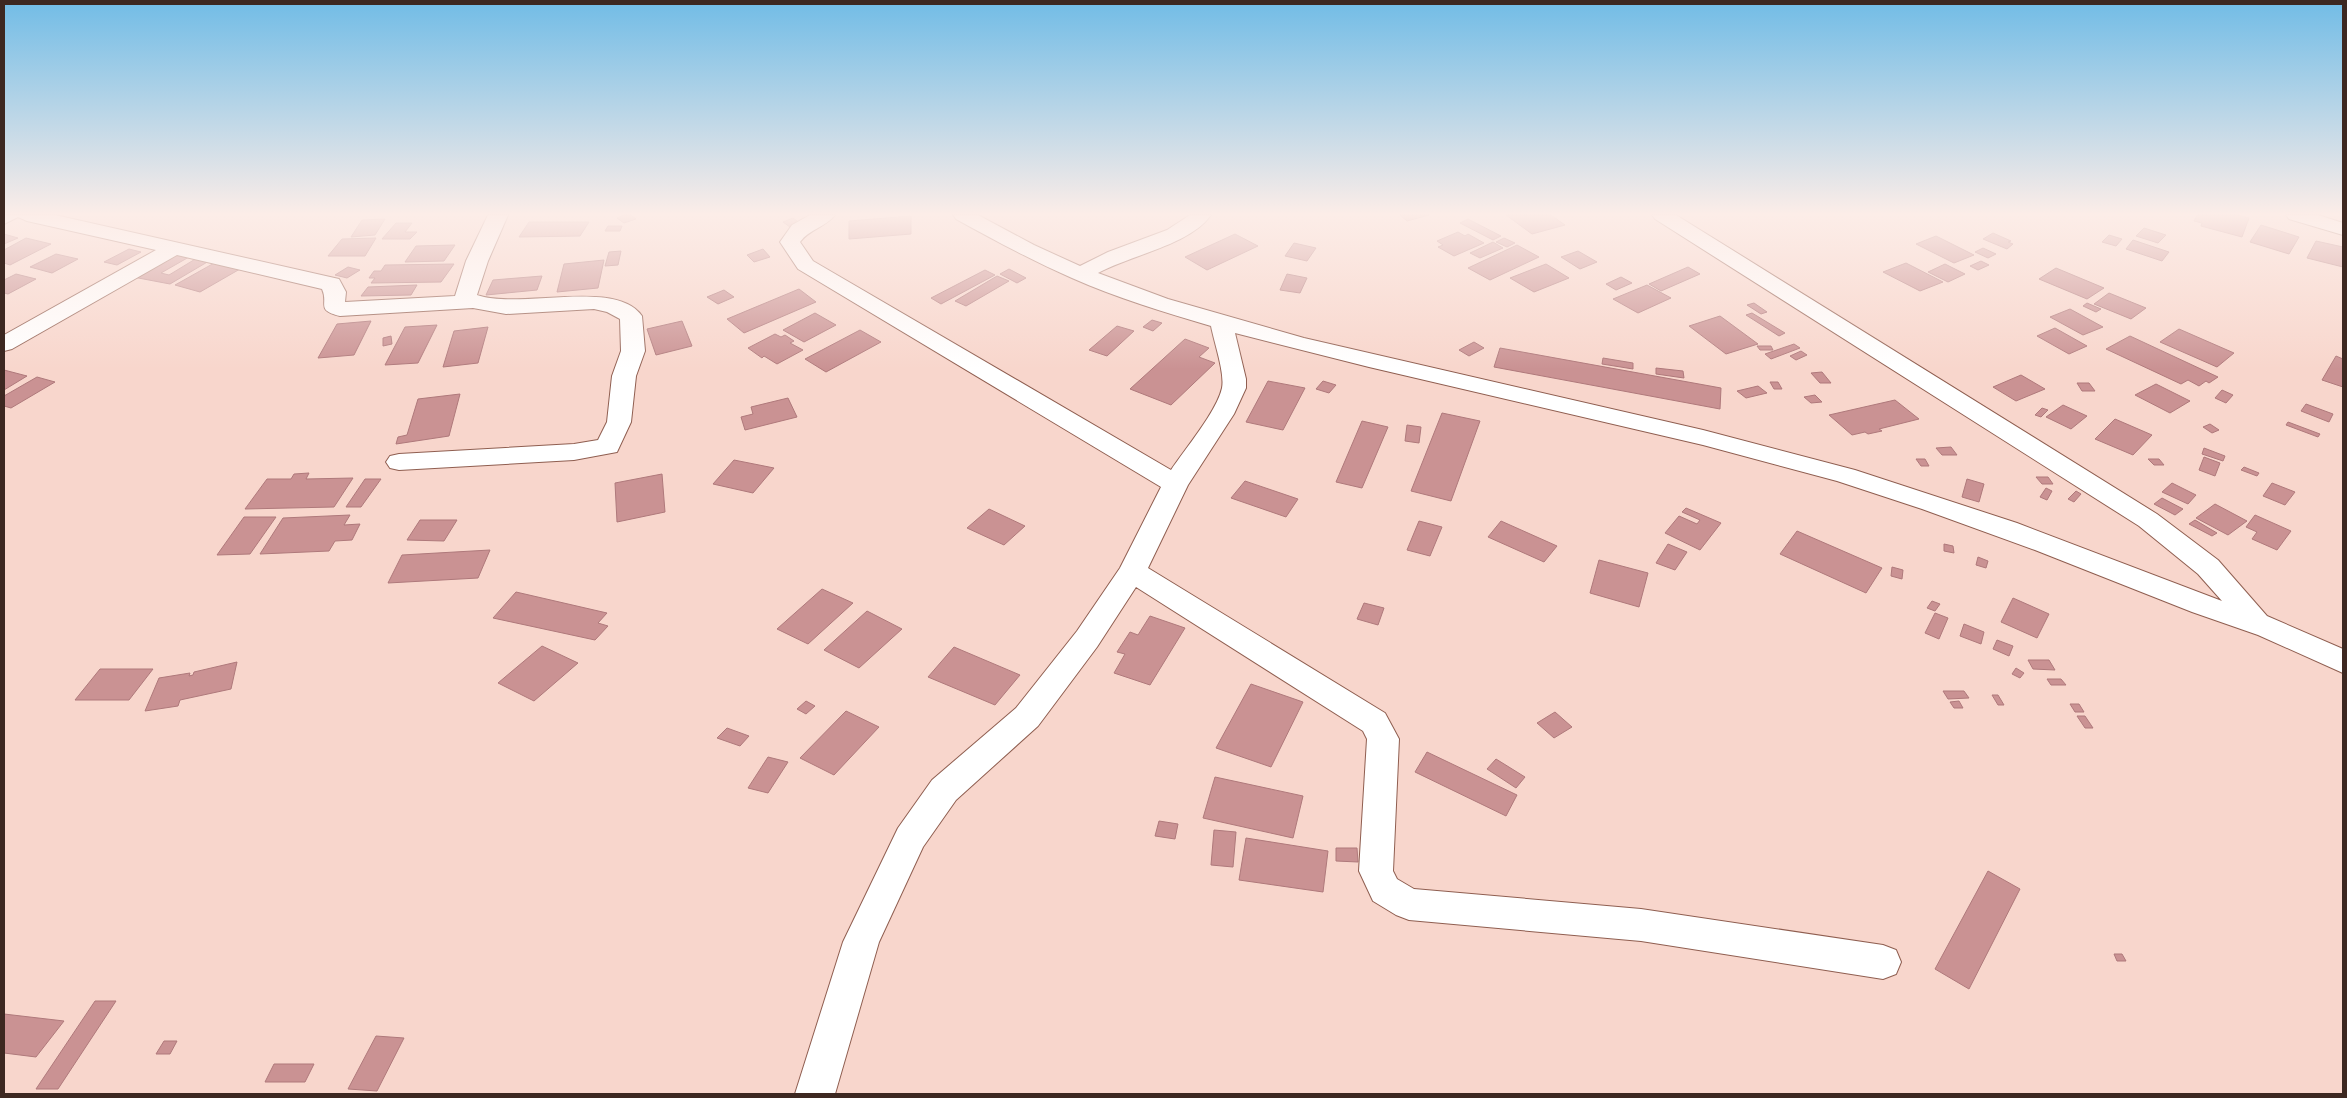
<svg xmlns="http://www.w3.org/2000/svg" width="2347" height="1098" viewBox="0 0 2347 1098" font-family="Literata,serif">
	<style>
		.building { fill: #ca9293; stroke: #af797b }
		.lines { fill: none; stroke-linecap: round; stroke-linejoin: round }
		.minor-casing { stroke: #8f5e50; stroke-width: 2 }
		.minor { fill: #fff; fill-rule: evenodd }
	</style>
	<rect width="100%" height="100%" fill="#f8d6cc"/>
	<!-- building -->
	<path class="building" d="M 624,215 L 631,215 L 636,219 L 624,223 L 617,218 Z
		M 1400,215 L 1429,215 L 1407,221 Z
		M 1506,215 L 1551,215 L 1565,225 L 1532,234 Z
		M 2197,215 L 2237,215 L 2249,218 L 2242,237 L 2201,226 L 2202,223 L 2194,221 Z
		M 911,216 L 911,234 L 849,239 L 849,221 Z
		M 793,218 L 800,223 L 790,227 L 783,222 Z
		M 385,219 L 375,235 L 351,237 L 362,220 Z
		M 1468,219 L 1501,236 L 1493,240 L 1460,223 Z
		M 529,222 L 589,222 L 580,236 L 519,237 Z
		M 396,223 L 412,223 L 405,232 L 417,232 L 410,239 L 382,239 Z
		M 2261,225 L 2299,237 L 2289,254 L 2250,242 Z
		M 608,226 L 622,226 L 620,231 L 605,231 Z
		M 2144,228 L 2166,235 L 2158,243 L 2136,236 Z
		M 1458,232 L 1465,236 L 1468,234 L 1484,243 L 1454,256 L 1438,247 L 1443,245 L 1437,241 Z
		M 1993,233 L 2011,241 L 2008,242 L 2013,244 L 2007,249 L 1983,239 Z
		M 4,234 L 18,238 L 4,244 Z
		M 1235,234 L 1258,246 L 1207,270 L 1185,257 Z
		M 2109,235 L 2122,239 L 2116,246 L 2102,242 Z
		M 1936,236 L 1974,255 L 1954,263 L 1916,244 Z
		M 26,238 L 51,244 L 10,265 L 4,263 L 4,250 Z
		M 376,238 L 365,256 L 328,256 L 342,239 Z
		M 1504,238 L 1515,243 L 1507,247 L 1496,242 Z
		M 2133,240 L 2169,252 L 2162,261 L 2126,249 Z
		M 2316,241 L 2343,247 L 2343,267 L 2307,258 Z
		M 1493,242 L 1503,248 L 1480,258 L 1470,253 Z
		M 1294,243 L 1316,248 L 1307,261 L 1285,256 Z
		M 455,245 L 444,261 L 405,262 L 416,246 Z
		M 1517,245 L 1539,257 L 1490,280 L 1468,268 Z
		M 1983,248 L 1996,254 L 1988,258 L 1975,252 Z
		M 129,249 L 141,252 L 117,265 L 104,262 Z
		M 763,249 L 770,257 L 754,262 L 747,255 Z
		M 621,251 L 618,265 L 605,266 L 609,252 Z
		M 1578,251 L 1597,262 L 1580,269 L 1561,257 Z
		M 56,254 L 78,259 L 52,273 L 30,267 Z
		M 176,254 L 189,257 L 161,273 L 169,275 L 197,258 L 209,261 L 170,284 L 133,277 Z
		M 604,260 L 598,288 L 557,292 L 564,264 Z
		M 1981,261 L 1989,265 L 1978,270 L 1970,266 Z
		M 216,262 L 240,269 L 200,292 L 175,285 Z
		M 1906,263 L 1943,282 L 1920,291 L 1883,272 Z
		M 454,264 L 441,282 L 371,283 L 375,278 L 369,278 L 374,271 L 381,271 L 385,265 Z
		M 1546,264 L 1569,278 L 1534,292 L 1510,278 Z
		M 1945,264 L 1965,274 L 1948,282 L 1928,272 Z
		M 348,267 L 360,270 L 347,278 L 335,275 Z
		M 1688,267 L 1700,274 L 1661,291 L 1649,284 Z
		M 2056,268 L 2104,288 L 2087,299 L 2039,279 Z
		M 1009,269 L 1026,278 L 1017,283 L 1000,274 Z
		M 985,270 L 995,275 L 941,304 L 931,298 Z
		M 16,274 L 36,279 L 8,294 L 4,293 L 4,280 Z
		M 1287,274 L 1307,278 L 1300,293 L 1280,290 Z
		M 542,276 L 537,290 L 486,295 L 493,280 Z
		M 997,276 L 1009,281 L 966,306 L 955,301 Z
		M 1621,277 L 1632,283 L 1616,290 L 1606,284 Z
		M 417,285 L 411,295 L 361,296 L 368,287 Z
		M 1647,285 L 1671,298 L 1638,313 L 1613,299 Z
		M 799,289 L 816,302 L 744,333 L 727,319 Z
		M 724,290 L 734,297 L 718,304 L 707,297 Z
		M 2109,293 L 2146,308 L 2131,319 L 2094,304 Z
		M 1754,303 L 1767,312 L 1761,314 L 1747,305 Z
		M 2087,303 L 2101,309 L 2096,312 L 2083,306 Z
		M 2070,309 L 2103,327 L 2083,335 L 2050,317 Z
		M 815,313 L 836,325 L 804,342 L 783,330 Z
		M 1752,313 L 1785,333 L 1779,336 L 1746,315 Z
		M 1720,316 L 1758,344 L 1726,354 L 1689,326 Z
		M 1152,320 L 1162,323 L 1153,331 L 1143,327 Z
		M 371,321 L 354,355 L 318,358 L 337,324 Z
		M 682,321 L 692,346 L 656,355 L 647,329 Z
		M 437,325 L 418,363 L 385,365 L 405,327 Z
		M 1117,326 L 1134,331 L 1107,356 L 1089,350 Z
		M 488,327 L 478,363 L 443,367 L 454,331 Z
		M 2055,328 L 2087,346 L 2069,354 L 2037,336 Z
		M 2179,329 L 2234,353 L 2217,367 L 2160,342 Z
		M 860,330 L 881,342 L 826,372 L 805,359 Z
		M 775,334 L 781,337 L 785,335 L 794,341 L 790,343 L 803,350 L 777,364 L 764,356 L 762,358 L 748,348 Z
		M 391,336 L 392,344 L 383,346 L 383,338 Z
		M 2130,336 L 2218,377 L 2209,383 L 2206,381 L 2199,386 L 2188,380 L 2181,384 L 2106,349 Z
		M 1185,339 L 1209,348 L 1199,357 L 1215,363 L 1171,405 L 1130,389 Z
		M 1474,342 L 1484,348 L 1469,356 L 1459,350 Z
		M 1794,344 L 1800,348 L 1771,359 L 1765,354 Z
		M 1757,346 L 1771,346 L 1773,350 L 1760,350 Z
		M 1500,348 L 1721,388 L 1720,409 L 1494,367 Z
		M 1801,351 L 1807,355 L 1796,360 L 1790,356 Z
		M 2336,356 L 2343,359 L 2343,387 L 2322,380 Z
		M 1603,358 L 1633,363 L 1633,369 L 1602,364 Z
		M 1656,368 L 1683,371 L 1684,378 L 1656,374 Z
		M 4,370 L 27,376 L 4,390 Z
		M 1822,372 L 1831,383 L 1820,383 L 1811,373 Z
		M 2021,375 L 2045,389 L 2016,401 L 1993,387 Z
		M 37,377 L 55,382 L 11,408 L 4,406 L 4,396 Z
		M 1268,381 L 1305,388 L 1283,430 L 1246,422 Z
		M 1323,381 L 1336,385 L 1329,393 L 1316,389 Z
		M 1770,382 L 1778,382 L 1782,389 L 1774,389 Z
		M 2077,383 L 2089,383 L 2095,391 L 2082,391 Z
		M 2156,384 L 2190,401 L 2170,413 L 2135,395 Z
		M 1758,386 L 1767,393 L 1746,398 L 1737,391 Z
		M 2222,390 L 2233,395 L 2226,403 L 2215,398 Z
		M 460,394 L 449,436 L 396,444 L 398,437 L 407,435 L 418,399 Z
		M 1815,395 L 1822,402 L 1811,403 L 1804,397 Z
		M 788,398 L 797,417 L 745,430 L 741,417 L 753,414 L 751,407 Z
		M 1895,400 L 1919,419 L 1879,429 L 1882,431 L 1868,434 L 1865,432 L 1852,435 L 1829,415 Z
		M 2306,404 L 2333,414 L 2329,422 L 2301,411 Z
		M 2063,405 L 2087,416 L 2071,429 L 2046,417 Z
		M 2042,408 L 2048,410 L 2041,417 L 2035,415 Z
		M 1442,413 L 1480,421 L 1451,501 L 1411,491 Z
		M 2115,419 L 2152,435 L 2133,455 L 2095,439 Z
		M 1362,421 L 1388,427 L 1362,488 L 1336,482 Z
		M 2288,422 L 2320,434 L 2318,437 L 2286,425 Z
		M 2210,424 L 2219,430 L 2212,433 L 2203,427 Z
		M 1407,425 L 1421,427 L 1419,443 L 1405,441 Z
		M 1951,447 L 1957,455 L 1942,455 L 1936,448 Z
		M 2204,448 L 2225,456 L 2223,461 L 2202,454 Z
		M 2204,457 L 2220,463 L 2215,476 L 2199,470 Z
		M 1916,459 L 1925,459 L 1929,466 L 1921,466 Z
		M 2148,459 L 2159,459 L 2164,465 L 2154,465 Z
		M 734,460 L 774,468 L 753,493 L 713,484 Z
		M 2244,467 L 2259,473 L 2257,476 L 2241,470 Z
		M 309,473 L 306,479 L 353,478 L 334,507 L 245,509 L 267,479 L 291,479 L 294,474 Z
		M 662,474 L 665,512 L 617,522 L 615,483 Z
		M 2036,477 L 2048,477 L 2053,484 L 2042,484 Z
		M 365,479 L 381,479 L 361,507 L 346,507 Z
		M 1967,479 L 1984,484 L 1979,502 L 1962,497 Z
		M 1245,481 L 1298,499 L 1286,517 L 1231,498 Z
		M 2172,483 L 2196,495 L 2188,504 L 2162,492 Z
		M 2272,483 L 2295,492 L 2285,505 L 2263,496 Z
		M 2046,488 L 2052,491 L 2047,500 L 2040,497 Z
		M 2076,491 L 2081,494 L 2074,502 L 2068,499 Z
		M 2162,498 L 2183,509 L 2175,515 L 2154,504 Z
		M 2215,504 L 2247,521 L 2228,535 L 2196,518 Z
		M 1686,508 L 1721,523 L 1700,550 L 1665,533 L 1679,516 L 1697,524 L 1700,520 L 1682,512 Z
		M 989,509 L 1025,526 L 1004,545 L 967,528 Z
		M 350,515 L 344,525 L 360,524 L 352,540 L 335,541 L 329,551 L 260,554 L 283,518 Z
		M 2255,515 L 2291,531 L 2277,550 L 2252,539 L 2257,532 L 2246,527 Z
		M 244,517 L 276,517 L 250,554 L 217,555 Z
		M 420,520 L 457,520 L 444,541 L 407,540 Z
		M 2195,520 L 2217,533 L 2212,536 L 2189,524 Z
		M 1419,521 L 1442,527 L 1430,556 L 1407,550 Z
		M 1501,521 L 1557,546 L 1544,562 L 1488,537 Z
		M 1797,531 L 1882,568 L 1866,593 L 1780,554 Z
		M 1668,544 L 1687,552 L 1675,570 L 1656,563 Z
		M 1944,544 L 1953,546 L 1954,553 L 1944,551 Z
		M 490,550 L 478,578 L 388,583 L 402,555 Z
		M 1978,557 L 1988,561 L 1986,568 L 1976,565 Z
		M 1599,560 L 1648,573 L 1639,607 L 1590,593 Z
		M 1892,567 L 1903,570 L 1902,579 L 1891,576 Z
		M 822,589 L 853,603 L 808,644 L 777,629 Z
		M 516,592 L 607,613 L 598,623 L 608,626 L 595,640 L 493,618 Z
		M 2013,598 L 2049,614 L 2037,638 L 2001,622 Z
		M 1932,601 L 1940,604 L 1935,611 L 1927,608 Z
		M 1364,603 L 1384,608 L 1378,625 L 1357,619 Z
		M 867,611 L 902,629 L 859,668 L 824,650 Z
		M 1935,613 L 1948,618 L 1939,639 L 1925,633 Z
		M 1150,616 L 1185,628 L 1150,685 L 1114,673 L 1125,654 L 1117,652 L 1130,632 L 1138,635 Z
		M 1964,624 L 1984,632 L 1981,644 L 1960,636 Z
		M 1997,640 L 2013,646 L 2009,656 L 1993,649 Z
		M 542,646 L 578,663 L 534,701 L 498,683 Z
		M 954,647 L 1020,675 L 995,705 L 928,677 Z
		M 2028,660 L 2049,660 L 2055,670 L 2033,669 Z
		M 237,662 L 231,689 L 180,700 L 178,706 L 145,711 L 159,678 L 190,673 L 189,676 L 193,675 L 194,672 Z
		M 2016,668 L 2024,673 L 2020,678 L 2012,674 Z
		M 100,669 L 153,669 L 129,700 L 75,700 Z
		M 2047,679 L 2061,679 L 2066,685 L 2051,685 Z
		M 1251,684 L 1303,702 L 1271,767 L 1216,748 Z
		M 1943,691 L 1964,691 L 1969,698 L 1948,699 Z
		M 1992,695 L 1998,695 L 2004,705 L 1998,705 Z
		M 806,701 L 815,706 L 806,714 L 797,709 Z
		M 1959,701 L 1963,708 L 1954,708 L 1950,702 Z
		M 2070,704 L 2079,704 L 2084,712 L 2075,712 Z
		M 846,711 L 879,727 L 834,775 L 800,758 Z
		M 1555,712 L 1572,727 L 1554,738 L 1537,723 Z
		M 2077,716 L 2085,716 L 2093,728 L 2085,728 Z
		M 727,728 L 749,736 L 740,746 L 717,738 Z
		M 1427,752 L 1517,795 L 1506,816 L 1415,772 Z
		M 768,757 L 788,762 L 768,793 L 748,788 Z
		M 1496,759 L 1525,777 L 1516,788 L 1487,769 Z
		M 1215,777 L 1303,796 L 1293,838 L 1203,818 Z
		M 1159,821 L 1178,824 L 1175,839 L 1155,836 Z
		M 1214,830 L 1236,832 L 1233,867 L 1211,865 Z
		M 1246,838 L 1328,851 L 1323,892 L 1239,880 Z
		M 1336,848 L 1357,848 L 1358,862 L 1336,861 Z
		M 1988,871 L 2020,889 L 1969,989 L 1935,969 Z
		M 2114,954 L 2122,954 L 2126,961 L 2117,961 Z
		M 95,1001 L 116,1001 L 58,1089 L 36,1089 Z
		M 4,1014 L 64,1021 L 36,1057 L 4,1053 Z
		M 376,1036 L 404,1038 L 377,1091 L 348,1089 Z
		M 164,1041 L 177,1041 L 170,1054 L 156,1054 Z
		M 274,1064 L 314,1064 L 305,1082 L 265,1082 Z"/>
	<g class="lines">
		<!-- minor casing -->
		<g class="minor-casing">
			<path id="minor" d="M 4,215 L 55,215 L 339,279 L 346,292 L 345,302 L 455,296 L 466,261 L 488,215 L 508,215 L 488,261 L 477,295 C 519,310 616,278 642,316 L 645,351 L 636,376 L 631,422 L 617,452 L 574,460 L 399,470 L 390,468 L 386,462 L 390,456 L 399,454 L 574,444 L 598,440 L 607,422 L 612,376 L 621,351 L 620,319 L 607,312 L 594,309 L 506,314 L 473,308 L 340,316 C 315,310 329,304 322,289 L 177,255 L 12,349 L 4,351 L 4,335 L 156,250 L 27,221 L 18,217 L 4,224 Z
				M 810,215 L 835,215 C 826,227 809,229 800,242 L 813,261 L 1171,470 C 1185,449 1217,411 1222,388 C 1225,373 1214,342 1211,326 C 1164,312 1117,298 1072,278 C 1033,261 994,240 956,219 L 953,215 L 978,215 L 1034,245 L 1080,266 L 1108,252 L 1167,230 L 1190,215 L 1211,215 C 1190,245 1131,255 1098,273 L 1168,299 L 1304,338 L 1703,430 L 1855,470 L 2017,523 L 2222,601 L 2198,574 L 2139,526 L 1655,219 L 1652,215 L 1676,215 L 2157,514 L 2218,560 L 2267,616 L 2343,649 L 2343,673 L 2258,635 L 2192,612 L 2035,550 L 1922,509 L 1837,481 L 1703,445 L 1369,367 L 1235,333 L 1246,379 L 1246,388 L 1234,414 L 1188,485 L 1148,568 L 1385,713 L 1399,739 L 1393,871 L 1397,879 L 1414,889 L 1641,909 L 1883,945 L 1896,950 L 1901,962 L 1896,974 L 1883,979 L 1641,941 L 1409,920 L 1396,915 L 1373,901 L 1359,871 L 1367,739 L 1363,731 L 1136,587 L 1097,647 L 1038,726 L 956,800 L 923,847 L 879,942 L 835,1094 L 795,1094 L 843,942 L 898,828 L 932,780 L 1016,708 L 1077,631 L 1120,568 L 1161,487 L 798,269 L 780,242 L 792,225 Z
				M 2286,215 L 2318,215 L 2343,223 L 2343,235 L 2289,219 Z"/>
		</g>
		<!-- minor -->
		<use href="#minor" class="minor"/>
	</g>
	<!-- sky -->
	<linearGradient id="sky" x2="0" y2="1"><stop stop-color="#71bce6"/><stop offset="0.58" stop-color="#fcede8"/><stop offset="1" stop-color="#fcede8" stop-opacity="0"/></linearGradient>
	<rect width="2347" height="369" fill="url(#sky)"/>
	<!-- border -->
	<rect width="2347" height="1098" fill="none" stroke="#3d2821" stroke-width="10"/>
</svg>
